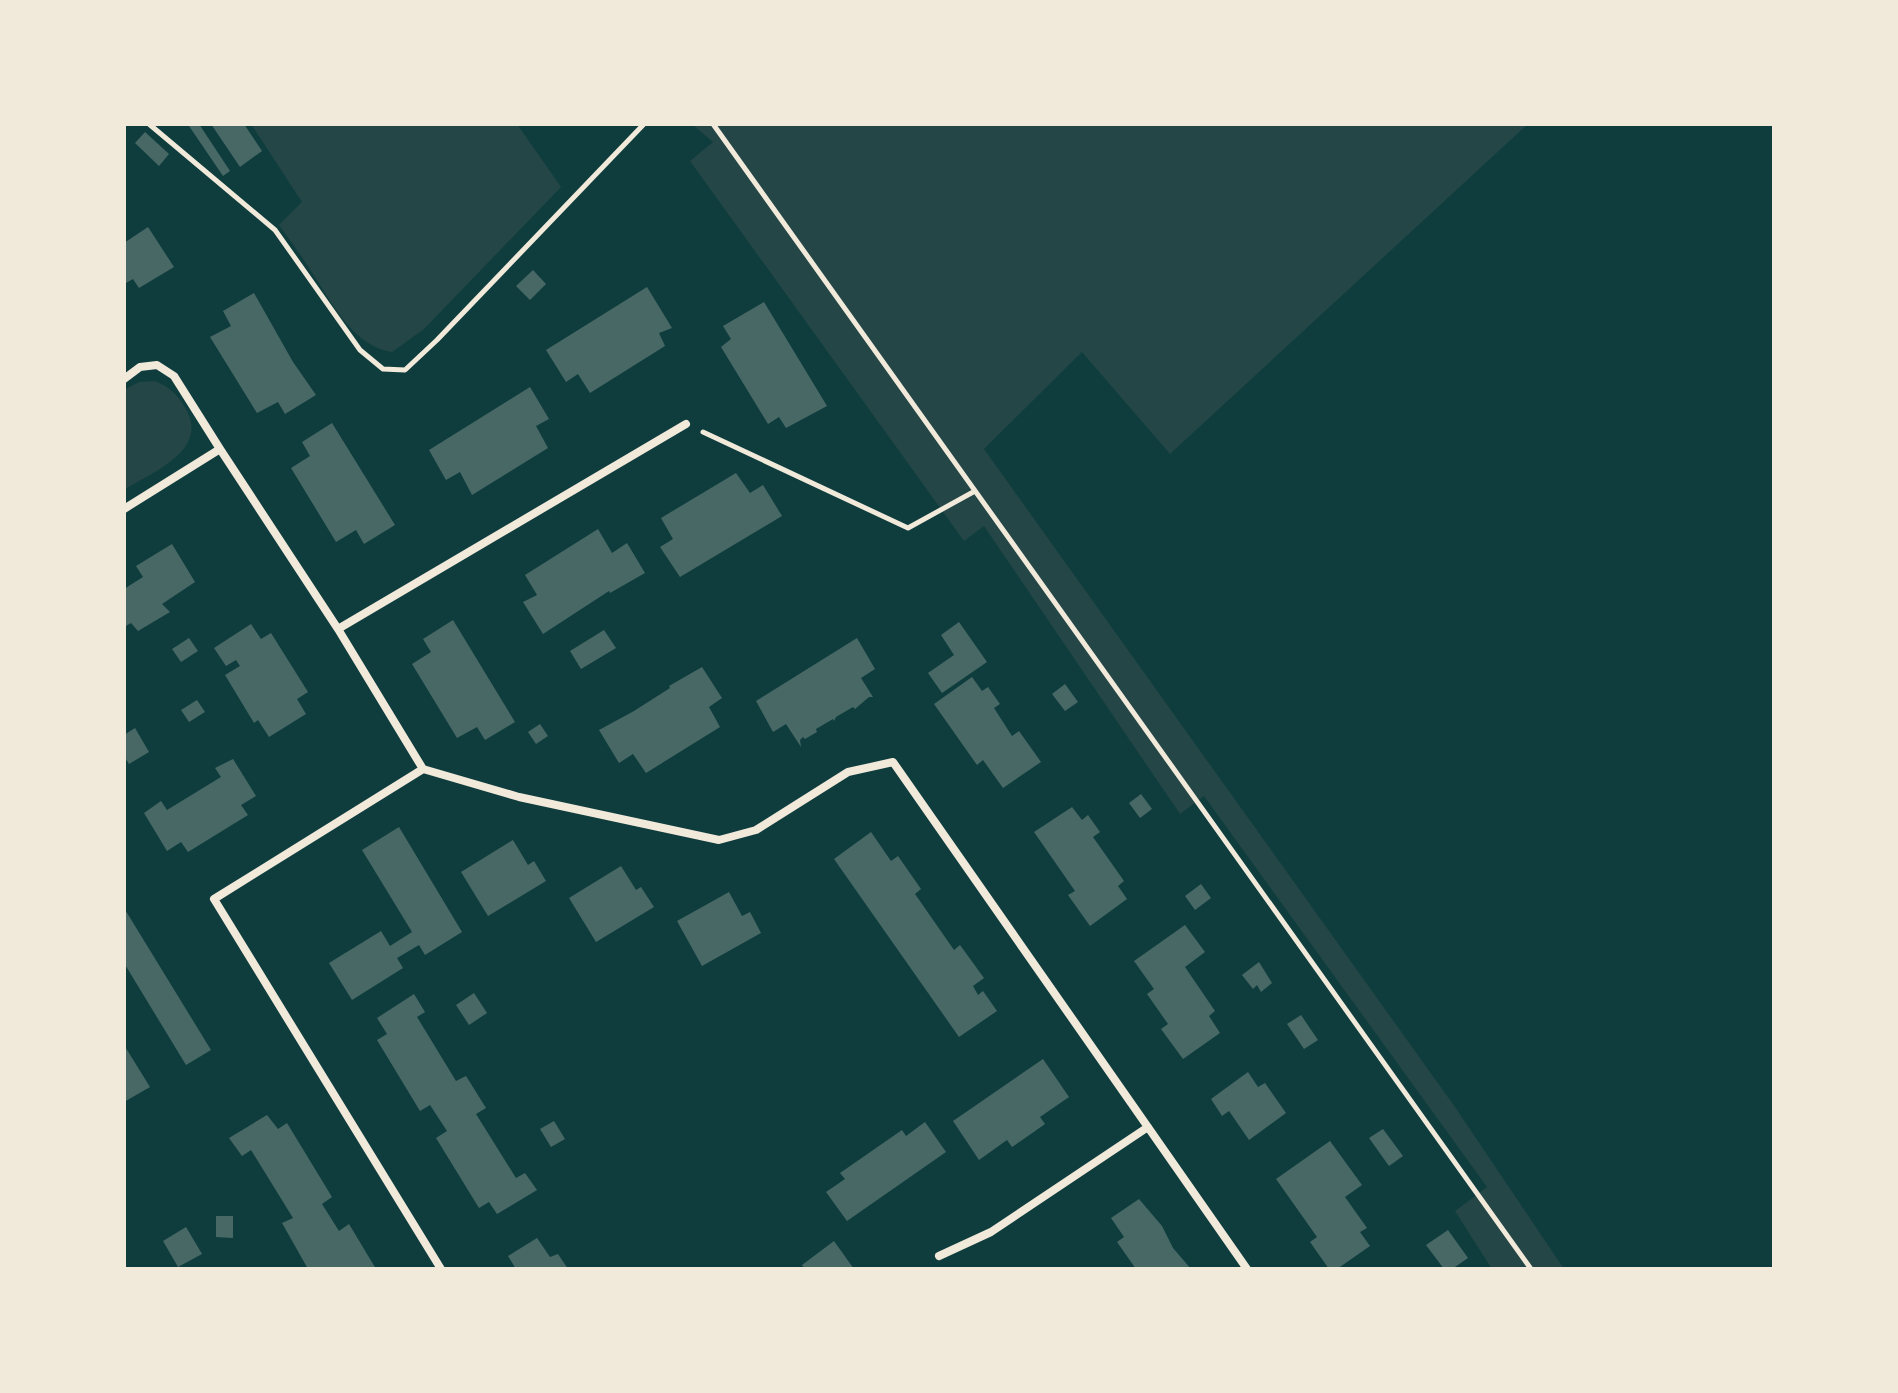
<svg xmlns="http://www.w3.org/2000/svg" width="1898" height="1393" viewBox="0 0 1898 1393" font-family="Rubik,sans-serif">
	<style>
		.green { fill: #244646 }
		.building { fill: #486865 }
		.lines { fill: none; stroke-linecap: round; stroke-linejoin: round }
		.path { stroke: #f1e9da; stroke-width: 5 }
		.minor { stroke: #f1e9da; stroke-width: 8 }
	</style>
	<rect width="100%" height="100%" fill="#0f3d3e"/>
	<!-- green -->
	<path class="green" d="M 251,124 L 517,124 L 561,187 L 424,329 L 392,352 C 352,346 331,301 311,271 C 301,255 290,240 279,225 L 302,202 Z
		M 692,124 L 1528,124 L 1170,454 L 1082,352 L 984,449 L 1455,1107 L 1564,1269 L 1492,1269 L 1455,1211 L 1487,1187 L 1204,796 L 1180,814 L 984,526 L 964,541 L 690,161 L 713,142 Z
		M 155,381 C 171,388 179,396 187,411 C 208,451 151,473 124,490 L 124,390 L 139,382 Z"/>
	<!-- building -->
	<path class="building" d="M 192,124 L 199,124 L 230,171 L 223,176 L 189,126 Z
		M 211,124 L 244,124 L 262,151 L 240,167 Z
		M 145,132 L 169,154 L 159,166 L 135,143 Z
		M 148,227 L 174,267 L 139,288 L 133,279 L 124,284 L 124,243 Z
		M 533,270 L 546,284 L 530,300 L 516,286 Z
		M 647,287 L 672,328 L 659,333 L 665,346 L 590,393 L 578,374 L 566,382 L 546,350 Z
		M 254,293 L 293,362 L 316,395 L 285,414 L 278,402 L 257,413 L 210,337 L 231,326 L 223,311 Z
		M 764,302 L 827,406 L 786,428 L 779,417 L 768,424 L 721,347 L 731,339 L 723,326 Z
		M 530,387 L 549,419 L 536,426 L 548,448 L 472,495 L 460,472 L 446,480 L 429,450 Z
		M 332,423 L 395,525 L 364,544 L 356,530 L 336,542 L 291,468 L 310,456 L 302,442 Z
		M 736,473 L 750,493 L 763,485 L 782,516 L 680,577 L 660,547 L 673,539 L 661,518 Z
		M 598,529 L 612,553 L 627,543 L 645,573 L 610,593 L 609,591 L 543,634 L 523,602 L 537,595 L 525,575 Z
		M 172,544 L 195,582 L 162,604 L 170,612 L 138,631 L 131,623 L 124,627 L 124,589 L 143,577 L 136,566 Z
		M 453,620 L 515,722 L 485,740 L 477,727 L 457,738 L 412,664 L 431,652 L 423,639 Z
		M 959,622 L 987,662 L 942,693 L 928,673 L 954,655 L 941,635 Z
		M 251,624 L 261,639 L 271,633 L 308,692 L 297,699 L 306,714 L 269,737 L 258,720 L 254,723 L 225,675 L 240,666 L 236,660 L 226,666 L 214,648 Z
		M 604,630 L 616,648 L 581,669 L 570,651 Z
		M 189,638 L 198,651 L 181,662 L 172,649 Z
		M 857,638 L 875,669 L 861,678 L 873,697 L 869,697 L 855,709 L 853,707 L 836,717 L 834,721 L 833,719 L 816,729 L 817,732 L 805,739 L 803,737 L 800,740 L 801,747 L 786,724 L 773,732 L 756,701 Z
		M 702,667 L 722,698 L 709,707 L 720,727 L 646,773 L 633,754 L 619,763 L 599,730 L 634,711 L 670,688 L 669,686 Z
		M 972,677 L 982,691 L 988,687 L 1000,704 L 994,708 L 1012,736 L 1019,731 L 1041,762 L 1003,788 L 983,760 L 977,765 L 934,704 Z
		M 1065,684 L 1078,702 L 1065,711 L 1052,694 Z
		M 197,700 L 205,712 L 189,722 L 181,710 Z
		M 540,724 L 548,736 L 536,744 L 528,732 Z
		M 135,728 L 149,752 L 129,764 L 124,756 L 124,735 Z
		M 233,759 L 256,796 L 241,805 L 248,815 L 188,852 L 181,842 L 167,851 L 144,813 L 161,801 L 167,810 L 221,777 L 215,768 Z
		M 1141,794 L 1152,809 L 1140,818 L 1129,803 Z
		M 1072,807 L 1082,820 L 1088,815 L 1100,832 L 1093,837 L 1124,881 L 1118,886 L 1127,899 L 1090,926 L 1068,895 L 1075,891 L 1034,832 Z
		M 399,827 L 462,932 L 425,955 L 419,945 L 397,958 L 403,968 L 352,1000 L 329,963 L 381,931 L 390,946 L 412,932 L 362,850 Z
		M 871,832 L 891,861 L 898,856 L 921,889 L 915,894 L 954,950 L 960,945 L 984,978 L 973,986 L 978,995 L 983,991 L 997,1011 L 959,1037 L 834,859 Z
		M 513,840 L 528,865 L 534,861 L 546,881 L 488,916 L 461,872 Z
		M 621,866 L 636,890 L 641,887 L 654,907 L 596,942 L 569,898 Z
		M 1201,884 L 1211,898 L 1195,910 L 1185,896 Z
		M 729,892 L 742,916 L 750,912 L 761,933 L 702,966 L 677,921 Z
		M 124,908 L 211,1050 L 186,1065 L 124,963 Z
		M 1185,925 L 1205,952 L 1185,967 L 1215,1011 L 1209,1016 L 1220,1033 L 1183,1059 L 1161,1029 L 1168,1024 L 1147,994 L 1154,989 L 1134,961 Z
		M 1259,962 L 1272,983 L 1261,992 L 1257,985 L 1253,989 L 1242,975 Z
		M 474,993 L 487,1013 L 469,1025 L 456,1005 Z
		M 414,994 L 425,1012 L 417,1017 L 456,1081 L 466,1076 L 486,1108 L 476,1114 L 516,1178 L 525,1173 L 537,1190 L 497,1214 L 489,1202 L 479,1208 L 436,1138 L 447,1131 L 430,1105 L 420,1111 L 377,1040 L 387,1034 L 377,1018 Z
		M 1301,1015 L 1318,1040 L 1304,1049 L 1287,1024 Z
		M 124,1045 L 150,1087 L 124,1102 Z
		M 1043,1059 L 1069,1097 L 1040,1117 L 1045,1124 L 1028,1136 L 1012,1147 L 1007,1140 L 979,1160 L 953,1121 Z
		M 1248,1072 L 1258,1087 L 1265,1083 L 1286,1113 L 1249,1140 L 1229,1111 L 1222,1116 L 1211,1099 Z
		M 267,1115 L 278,1129 L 287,1123 L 332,1197 L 322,1204 L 339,1231 L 349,1224 L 376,1269 L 308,1269 L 282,1223 L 293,1218 L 251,1150 L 242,1156 L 229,1138 Z
		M 554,1121 L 565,1139 L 551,1147 L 540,1129 Z
		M 925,1122 L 946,1152 L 847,1221 L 826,1192 L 845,1179 L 840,1173 L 902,1130 L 906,1136 Z
		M 1383,1129 L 1403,1156 L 1389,1166 L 1369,1138 Z
		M 1330,1141 L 1362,1185 L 1345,1197 L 1367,1228 L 1360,1232 L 1370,1246 L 1337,1269 L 1329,1269 L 1310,1242 L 1317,1237 L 1276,1179 Z
		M 1139,1199 L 1162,1226 L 1173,1248 L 1191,1269 L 1136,1269 L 1117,1242 L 1124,1237 L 1111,1218 Z
		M 216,1216 L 233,1216 L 233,1238 L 216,1237 Z
		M 186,1227 L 202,1254 L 178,1267 L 163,1241 Z
		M 1448,1230 L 1468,1258 L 1452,1269 L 1444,1269 L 1426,1245 Z
		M 537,1238 L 550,1257 L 558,1254 L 568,1269 L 516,1269 L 508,1256 Z
		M 834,1241 L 854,1269 L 805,1269 L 802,1265 Z"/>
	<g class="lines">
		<!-- path -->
		<path class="path" d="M 149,124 L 275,230 L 360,350 L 383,369 L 405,370 L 437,340 L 644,124
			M 713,124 L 1531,1269
			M 703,432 L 908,528 L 975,491"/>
		<!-- minor -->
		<path class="minor" d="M 124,379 L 140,367 L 157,365 L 174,376 L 220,449
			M 124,509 L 220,449 L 338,629 L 423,769
			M 338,629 L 686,424
			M 423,769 L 519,797 L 719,840 L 756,830 L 848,772 L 893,762 L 1247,1269
			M 423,769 L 214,899 L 441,1269
			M 939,1256 L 991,1232 L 1148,1127"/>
	</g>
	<!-- border -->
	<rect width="1898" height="1393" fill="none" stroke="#f1e9da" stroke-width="252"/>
</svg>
